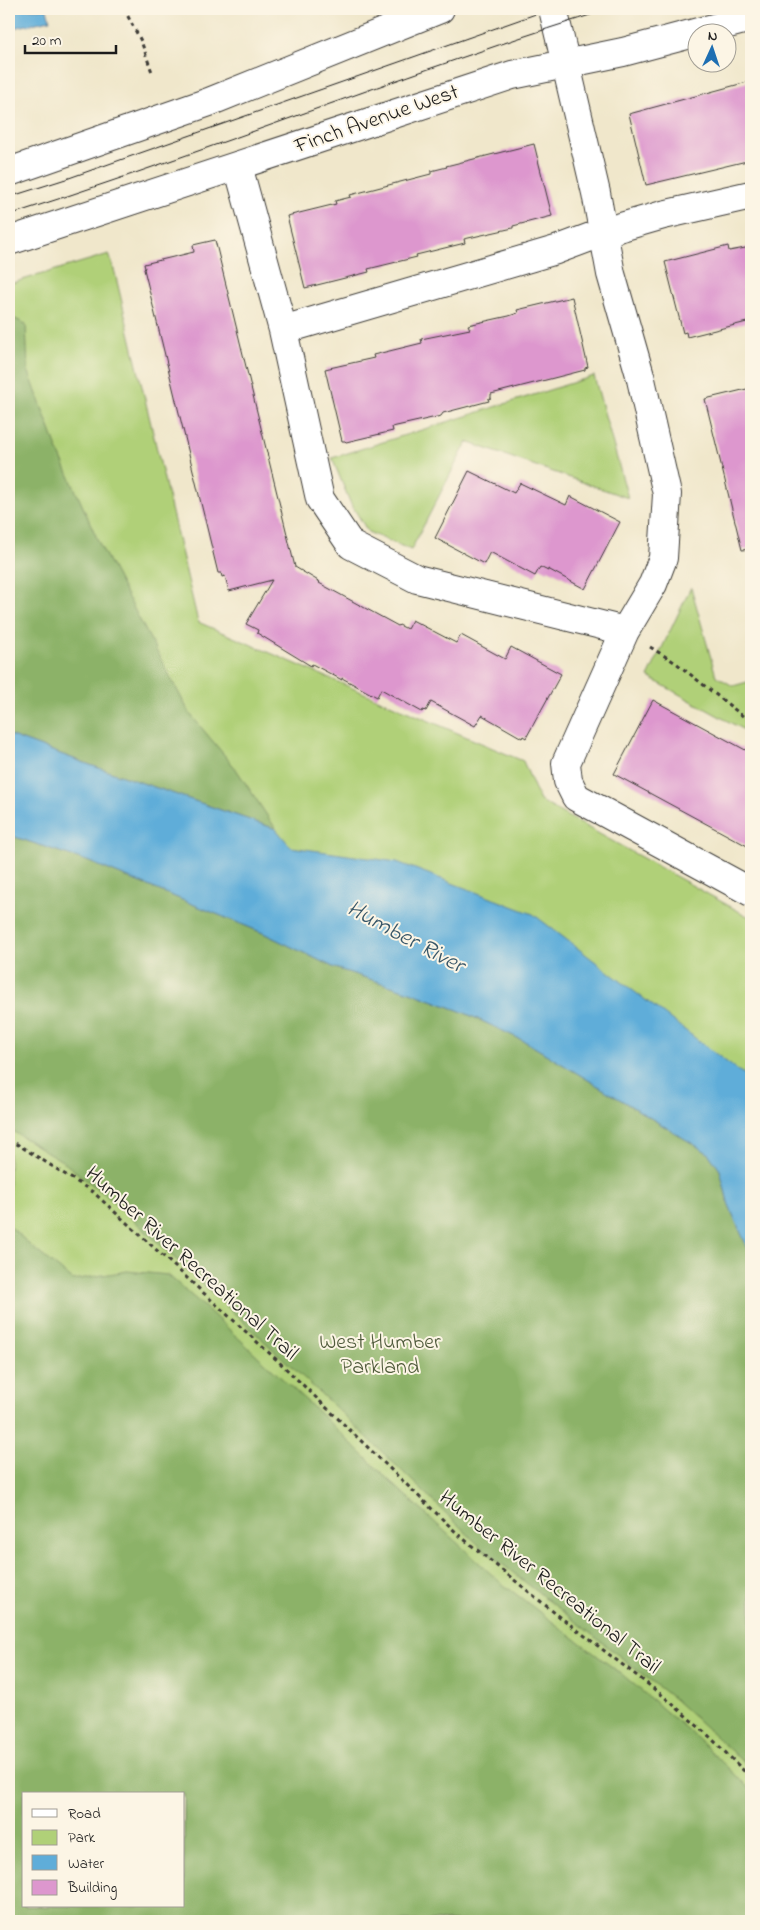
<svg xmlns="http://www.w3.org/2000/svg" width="760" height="1930" viewBox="0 0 760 1930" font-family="'Indie Flower',sans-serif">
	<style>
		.green { fill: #b0d078; stroke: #66764a; fill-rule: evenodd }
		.forest { fill: #8cb268; stroke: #546742; fill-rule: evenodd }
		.water { fill: #5fadd9; stroke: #3e647a }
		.building { fill: #dd97ce }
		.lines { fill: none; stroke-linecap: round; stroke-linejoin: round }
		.minor-casing { stroke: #3c3a36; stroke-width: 30 }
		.major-casing { stroke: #3c3a36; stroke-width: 30 }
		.path { stroke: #3c3a36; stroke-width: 3; stroke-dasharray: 4 4; stroke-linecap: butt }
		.minor { stroke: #fff; stroke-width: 28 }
		.major { stroke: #fff; stroke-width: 28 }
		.tram { stroke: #1c1c1c; stroke-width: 1 }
		.labels { text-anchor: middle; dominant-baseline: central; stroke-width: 4; stroke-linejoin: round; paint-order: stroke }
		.street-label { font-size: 22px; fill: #1c1c1c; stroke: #fcf5e5 }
		.park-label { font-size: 22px; fill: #505b3c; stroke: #fcf5e5 }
		.water-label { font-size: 24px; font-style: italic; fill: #375668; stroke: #fcf5e5 }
	</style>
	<rect width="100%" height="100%" fill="#fcf5e5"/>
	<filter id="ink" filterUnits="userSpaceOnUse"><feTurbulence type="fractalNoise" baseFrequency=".02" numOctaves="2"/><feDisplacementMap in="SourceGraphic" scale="10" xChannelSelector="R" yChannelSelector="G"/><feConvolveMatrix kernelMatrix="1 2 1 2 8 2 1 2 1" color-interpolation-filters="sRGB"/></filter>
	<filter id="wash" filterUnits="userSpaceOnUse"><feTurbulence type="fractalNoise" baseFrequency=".0096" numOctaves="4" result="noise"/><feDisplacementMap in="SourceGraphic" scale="20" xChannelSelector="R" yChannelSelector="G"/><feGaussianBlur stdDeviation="1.12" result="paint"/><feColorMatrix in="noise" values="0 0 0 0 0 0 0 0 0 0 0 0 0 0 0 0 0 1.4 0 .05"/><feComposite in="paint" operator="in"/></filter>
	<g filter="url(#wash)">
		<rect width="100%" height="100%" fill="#f0e7cb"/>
		<!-- green -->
		<path class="green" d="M 109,254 L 115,273 L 198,622 L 523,761 L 540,801 L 751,918 L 751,1921 L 9,1921 L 9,284 ZM 24,1794 L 184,1794 L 184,1906 L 24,1906 Z
			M 594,376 L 628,498 L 467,442 L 411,550 L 368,532 L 350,502 L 332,458 Z
			M 691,587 L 716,676 L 733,686 L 751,681 L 751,734 L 648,677 Z"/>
		<!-- forest -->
		<path class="forest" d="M 9,316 L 26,324 L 28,370 L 58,451 L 100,545 L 190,714 L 236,769 L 276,829 L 93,766 L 9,735 Z
			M 9,835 L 87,861 L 263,933 L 335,968 L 410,992 L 463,1012 L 526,1042 L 708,1153 L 720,1170 L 729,1206 L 751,1256 L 751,1769 L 674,1699 L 483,1549 L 347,1418 L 113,1201 L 62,1161 L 9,1129 Z
			M 9,1225 L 33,1248 L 73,1280 L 127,1271 L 168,1275 L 208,1310 L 328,1421 L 393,1484 L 500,1582 L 624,1676 L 697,1738 L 751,1790 L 751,1921 L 9,1921 ZM 24,1794 L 184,1794 L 184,1906 L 24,1906 Z"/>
		<!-- water -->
		<path class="water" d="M 9,9 L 47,9 L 50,20 L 9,29 Z
			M 9,735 L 93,766 L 276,829 L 291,847 L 397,862 L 533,914 L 737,1070 L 751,1078 L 751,1256 L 729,1206 L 720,1170 L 708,1153 L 526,1042 L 463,1012 L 410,992 L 335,968 L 263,933 L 87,861 L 9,835 Z"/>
		<g id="blocks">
			<!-- building -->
			<path class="building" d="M 751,81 L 751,160 L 646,185 L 629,114 Z
				M 534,144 L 552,216 L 513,226 L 513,228 L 464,239 L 465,243 L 416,255 L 417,257 L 368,269 L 369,272 L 305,288 L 287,216 L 336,204 L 335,201 L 351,197 L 350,195 L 431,174 L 431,171 L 447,167 L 446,166 Z
				M 215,240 L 295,567 L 320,582 L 319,583 L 398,626 L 399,625 L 407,629 L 412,620 L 456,643 L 461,635 L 505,659 L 511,647 L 561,674 L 526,738 L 523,736 L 522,738 L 482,715 L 475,726 L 431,702 L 426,711 L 423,710 L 422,712 L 381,689 L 377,697 L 342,678 L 342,680 L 312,664 L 311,666 L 257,633 L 258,630 L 246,624 L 272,580 L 229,591 L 225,576 L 222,577 L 221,573 L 218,573 L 144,269 L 145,268 L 144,264 L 194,252 L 193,245 Z
				M 728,246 L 729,251 L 751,247 L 751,321 L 687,337 L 686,332 L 683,333 L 665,262 Z
				M 572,297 L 588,367 L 585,368 L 585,370 L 491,394 L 491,398 L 488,399 L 489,401 L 443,413 L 441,416 L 392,427 L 393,431 L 346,442 L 345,441 L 342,441 L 325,369 L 374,358 L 373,355 L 422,343 L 421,339 L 470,329 L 468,325 L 509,316 L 518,313 L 517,310 Z
				M 751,388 L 751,549 L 742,550 L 705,399 Z
				M 469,471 L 514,493 L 520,483 L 566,505 L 570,496 L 620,522 L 585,589 L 548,569 L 548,571 L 540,567 L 535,576 L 490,552 L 484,564 L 435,538 Z
				M 653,700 L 751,753 L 751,848 L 614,774 Z"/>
		</g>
	</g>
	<g filter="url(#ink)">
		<use href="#blocks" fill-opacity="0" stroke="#3c3a36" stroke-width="1"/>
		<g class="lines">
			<!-- minor casing -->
			<g class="minor-casing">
				<path id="minor" d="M 553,9 L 596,193 L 611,274 L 640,375 L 667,494 L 663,558 L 653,584 L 625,631 L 566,763 L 568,781 L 576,797 L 751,892
					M 238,166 L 283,330 L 320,499 L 351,545 L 417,579 L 625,631
					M 283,330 L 556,250 L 604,232 L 663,215 L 751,195"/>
			</g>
			<!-- major casing -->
			<g class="major-casing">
				<path id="major" d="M 9,172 L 209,102 L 440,9
					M 9,241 L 512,75 L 623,52 L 751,18"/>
			</g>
			<!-- path -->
			<path class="path" d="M 124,9 L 141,41 L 152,72
				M 650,647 L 676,663 L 744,717 L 751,718
				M 9,1139 L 93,1192 L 278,1361 L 460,1536 L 555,1613 L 662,1695 L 709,1736 L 751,1778"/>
			<!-- minor -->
			<use href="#minor" class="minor"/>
			<!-- major -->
			<use href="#major" class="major"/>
			<!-- tram -->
			<path class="tram" d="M 9,197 L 69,178 L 550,9
				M 9,215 C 170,164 327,103 487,49 C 527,35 568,22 609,9"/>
		</g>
	</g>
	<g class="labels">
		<!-- street labels -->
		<g class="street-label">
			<text transform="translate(377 120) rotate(-19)">Finch Avenue West</text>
			<text transform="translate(191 1264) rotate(42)">Humber River Recreational Trail</text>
			<text transform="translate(549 1583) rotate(39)">Humber River Recreational Trail</text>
		</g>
		<!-- park labels -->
		<g class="park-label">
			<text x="380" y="1343">West Humber<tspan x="380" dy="25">Parkland</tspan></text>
		</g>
		<!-- water labels -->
		<g class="water-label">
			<text transform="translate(405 938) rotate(28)">Humber River</text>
		</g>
	</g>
	<!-- margin -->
	<rect width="760" height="1930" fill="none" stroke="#fcf5e5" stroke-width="30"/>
	<!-- legend -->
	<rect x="22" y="1792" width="162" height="115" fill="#fcf5e5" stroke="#a29e95"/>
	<rect x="32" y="1809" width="25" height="8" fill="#ffffff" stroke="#a29e95"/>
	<text x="68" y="1818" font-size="15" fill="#1c1c1c">Road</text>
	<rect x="32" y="1830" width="25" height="15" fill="#b0d078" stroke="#a29e95"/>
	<text x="68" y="1842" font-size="15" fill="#1c1c1c">Park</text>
	<rect x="32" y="1855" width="25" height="15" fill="#5fadd9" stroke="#a29e95"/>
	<text x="68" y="1868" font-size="15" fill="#1c1c1c">Water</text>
	<rect x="32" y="1880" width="25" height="15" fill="#dd97ce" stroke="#a29e95"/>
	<text x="68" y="1892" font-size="15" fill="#1c1c1c">Building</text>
	<!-- north arrow -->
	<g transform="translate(712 48) rotate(3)"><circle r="24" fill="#fcf5e5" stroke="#a29e95"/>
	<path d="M0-4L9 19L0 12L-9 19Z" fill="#1f6fb2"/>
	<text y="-8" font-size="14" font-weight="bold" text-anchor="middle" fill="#1c1c1c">N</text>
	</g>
	<!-- scale -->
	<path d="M25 45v8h91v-8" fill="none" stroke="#1c1c1c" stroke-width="2.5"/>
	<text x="32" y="45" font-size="15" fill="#1c1c1c" stroke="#fcf5e5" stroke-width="4" paint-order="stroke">20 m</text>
</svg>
